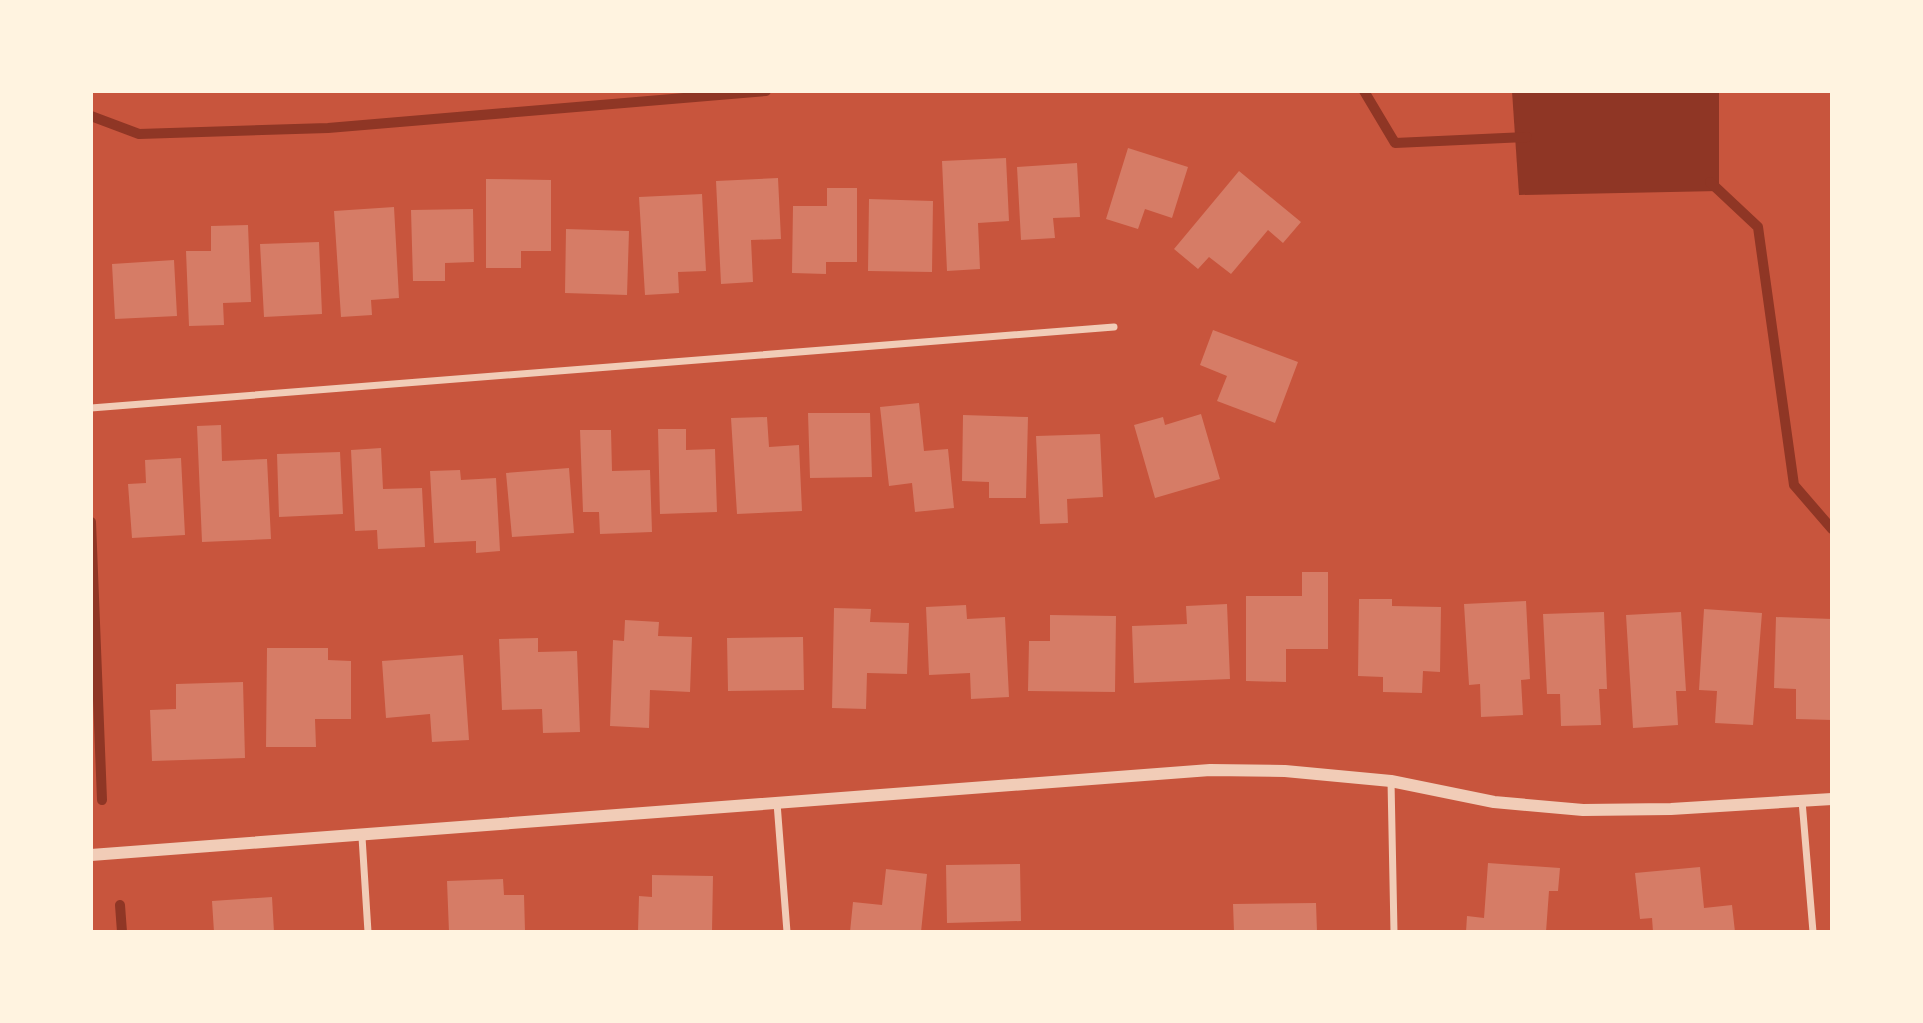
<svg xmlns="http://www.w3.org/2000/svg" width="1923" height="1023" viewBox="0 0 1923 1023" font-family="'Space Grotesk',sans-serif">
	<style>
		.water { fill: #8f3625 }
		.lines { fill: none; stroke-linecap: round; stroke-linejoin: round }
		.stream { stroke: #8f3625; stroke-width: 10 }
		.building { fill: #d67c66 }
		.minor { stroke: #f1ccb7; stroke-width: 7 }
		.tertiary { stroke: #f1ccb7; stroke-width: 12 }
	</style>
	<rect width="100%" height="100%" fill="#c8553d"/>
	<!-- water -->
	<path class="water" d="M 1512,91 L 1719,91 L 1719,191 L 1519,195 Z"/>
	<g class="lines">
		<!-- stream -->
		<path class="stream" d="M 1364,91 L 1395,143 L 1527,137
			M 91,116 L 139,134 L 328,128 L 766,91
			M 1710,182 L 1758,227 L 1794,485 L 1832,529
			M 91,522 L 102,800
			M 120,905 L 122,932"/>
	</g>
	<!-- building -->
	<path class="building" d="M 1128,148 L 1188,167 L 1172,218 L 1145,209 L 1138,229 L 1106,219 Z
		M 1006,158 L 1009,221 L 978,223 L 980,269 L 947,271 L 942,161 Z
		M 1077,163 L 1080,217 L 1053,218 L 1055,238 L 1021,240 L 1017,167 Z
		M 1239,171 L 1301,222 L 1283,243 L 1268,230 L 1231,274 L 1209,257 L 1198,269 L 1174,249 Z
		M 778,178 L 781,239 L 751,240 L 753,282 L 721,284 L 716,181 Z
		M 486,179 L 551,180 L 551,251 L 521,251 L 521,268 L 486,268 Z
		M 827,188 L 857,188 L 857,262 L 826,262 L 826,274 L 792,273 L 793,206 L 827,206 Z
		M 702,194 L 706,271 L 678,272 L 679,293 L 645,295 L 639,197 Z
		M 869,199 L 933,201 L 932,272 L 868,271 Z
		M 394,207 L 399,298 L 371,300 L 372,315 L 341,317 L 334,211 Z
		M 473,209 L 474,262 L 445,263 L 445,281 L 413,281 L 411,210 Z
		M 248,225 L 251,302 L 223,303 L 224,325 L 189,326 L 186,251 L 211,251 L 211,226 Z
		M 566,229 L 629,231 L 627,295 L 565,293 Z
		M 319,242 L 322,314 L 264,317 L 260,244 Z
		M 174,260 L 177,316 L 115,319 L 112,264 Z
		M 1213,330 L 1298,362 L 1275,423 L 1217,401 L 1227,376 L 1200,365 Z
		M 919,403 L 924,451 L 948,449 L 954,508 L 915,512 L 912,483 L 889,486 L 880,407 Z
		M 808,413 L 870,413 L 872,477 L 810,478 Z
		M 1201,414 L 1220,479 L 1155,498 L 1134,425 L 1163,417 L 1165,425 Z
		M 963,415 L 1028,417 L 1026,498 L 989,498 L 989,482 L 962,481 Z
		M 767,417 L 769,447 L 799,445 L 802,511 L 737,514 L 731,418 Z
		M 221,425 L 222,461 L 267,459 L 271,539 L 202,542 L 197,426 Z
		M 658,429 L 686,429 L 686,450 L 715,449 L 717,512 L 660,514 Z
		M 580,430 L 611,430 L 612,471 L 650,470 L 652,532 L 600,534 L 599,512 L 583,512 Z
		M 1100,434 L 1103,497 L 1067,499 L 1068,523 L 1040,524 L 1036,436 Z
		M 381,448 L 383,489 L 422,488 L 425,547 L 378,549 L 377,530 L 355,531 L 351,450 Z
		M 340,452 L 343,514 L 279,517 L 277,454 Z
		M 181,458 L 185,535 L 132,538 L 128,484 L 146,483 L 145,460 Z
		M 569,468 L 574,533 L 512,537 L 506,473 Z
		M 460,470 L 461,480 L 496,478 L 500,551 L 476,553 L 476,541 L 434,543 L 430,471 Z
		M 1302,572 L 1328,572 L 1328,649 L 1286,649 L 1286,682 L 1246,681 L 1246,596 L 1302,596 Z
		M 1359,599 L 1392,599 L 1392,606 L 1441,607 L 1440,672 L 1423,671 L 1422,693 L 1383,692 L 1383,677 L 1358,676 Z
		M 1526,601 L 1530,679 L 1521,680 L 1523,715 L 1481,717 L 1480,684 L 1469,685 L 1464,604 Z
		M 1227,604 L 1230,679 L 1134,683 L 1132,626 L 1187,624 L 1186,606 Z
		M 966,605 L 967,619 L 1005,617 L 1009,697 L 971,699 L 970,673 L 929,675 L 926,607 Z
		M 834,608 L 871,609 L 870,622 L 909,623 L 907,674 L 867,673 L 866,709 L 832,708 Z
		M 1704,609 L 1762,613 L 1753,725 L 1715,723 L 1717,691 L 1699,690 Z
		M 1604,612 L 1607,689 L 1599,689 L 1601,725 L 1561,726 L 1560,694 L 1547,694 L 1543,614 Z
		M 1681,612 L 1686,691 L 1676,691 L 1678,725 L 1633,728 L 1626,615 Z
		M 1050,615 L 1116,616 L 1115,692 L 1028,691 L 1029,641 L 1050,641 Z
		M 1776,617 L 1832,619 L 1832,720 L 1796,719 L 1796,689 L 1774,688 Z
		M 625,620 L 659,622 L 658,636 L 692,637 L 690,692 L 650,690 L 649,728 L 610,726 L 613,640 L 624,641 Z
		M 803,637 L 804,690 L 728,691 L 727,638 Z
		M 538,638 L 538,652 L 577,651 L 580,732 L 543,733 L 542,709 L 502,710 L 499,639 Z
		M 267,648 L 328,648 L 328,660 L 351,661 L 351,719 L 315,719 L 316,747 L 266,747 Z
		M 463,655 L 469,740 L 432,742 L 430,714 L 386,718 L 382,661 Z
		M 243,682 L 245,758 L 152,761 L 150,710 L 176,709 L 176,684 Z
		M 1488,863 L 1560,868 L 1558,891 L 1549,891 L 1546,932 L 1466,932 L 1467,916 L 1484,918 Z
		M 1020,864 L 1021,921 L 947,923 L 946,865 Z
		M 1700,867 L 1704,908 L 1732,905 L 1735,932 L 1653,932 L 1652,918 L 1640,919 L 1635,873 Z
		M 886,869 L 927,874 L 921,932 L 850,932 L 853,902 L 882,905 Z
		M 652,875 L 713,876 L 712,932 L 638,932 L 639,896 L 652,897 Z
		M 503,879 L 504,895 L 524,895 L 525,931 L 449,932 L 447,881 Z
		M 272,897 L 274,932 L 214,932 L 212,901 Z
		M 1316,903 L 1317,932 L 1234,932 L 1233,904 Z"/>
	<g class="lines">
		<!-- minor -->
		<path class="minor" d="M 91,408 L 1114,327
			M 1391,781 L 1394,932
			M 1802,801 L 1813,932
			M 777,803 L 787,932
			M 362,837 L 368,932"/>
		<!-- tertiary -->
		<path class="tertiary" d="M 91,855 L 1210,770 L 1285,771 L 1391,781 L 1494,802 L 1583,810 L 1671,809 L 1832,799"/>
	</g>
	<!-- border -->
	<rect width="1923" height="1023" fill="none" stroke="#fff3e0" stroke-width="186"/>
</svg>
